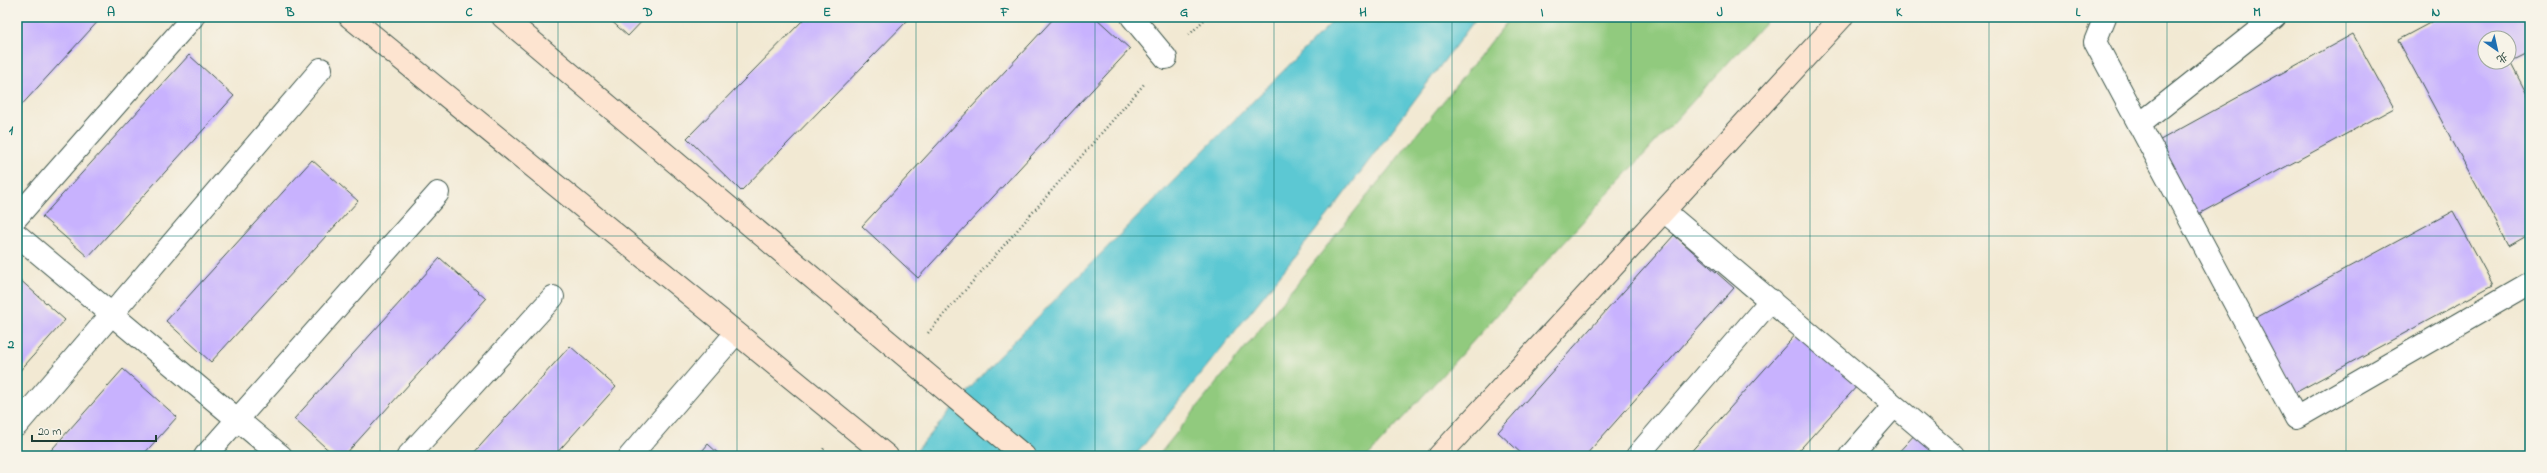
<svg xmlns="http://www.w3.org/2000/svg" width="2547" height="473" viewBox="0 0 2547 473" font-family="'Indie Flower','LXGW WenKai TC',sans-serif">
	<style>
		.green { fill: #91ca7e; stroke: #588459 }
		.water { fill: #5cc8d3; stroke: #3e8284 }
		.building { fill: #c8b2fe; fill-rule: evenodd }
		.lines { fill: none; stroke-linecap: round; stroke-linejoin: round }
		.lane-casing { stroke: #3f574c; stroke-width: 24 }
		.street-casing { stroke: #3f574c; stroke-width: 24 }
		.secondary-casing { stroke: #3f574c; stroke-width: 24 }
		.path { stroke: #3f574c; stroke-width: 2.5; stroke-dasharray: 1 3; stroke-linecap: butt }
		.lane { stroke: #fff; stroke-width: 22 }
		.street { stroke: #fff; stroke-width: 22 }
		.secondary { stroke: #fde4d0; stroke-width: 22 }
		.grid { fill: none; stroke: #0f766e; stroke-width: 1; stroke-opacity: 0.55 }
		.neatline { fill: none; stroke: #0f766e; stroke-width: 1.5 }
		.grid-label { font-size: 13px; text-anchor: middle; font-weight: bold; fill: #0f766e }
	</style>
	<rect width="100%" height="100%" fill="#f7f3e8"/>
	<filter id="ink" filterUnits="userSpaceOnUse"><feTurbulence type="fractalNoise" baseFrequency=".025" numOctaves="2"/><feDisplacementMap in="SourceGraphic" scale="8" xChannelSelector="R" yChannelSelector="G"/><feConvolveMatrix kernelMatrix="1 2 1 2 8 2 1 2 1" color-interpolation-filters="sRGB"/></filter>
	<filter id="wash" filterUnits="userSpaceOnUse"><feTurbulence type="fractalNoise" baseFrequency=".012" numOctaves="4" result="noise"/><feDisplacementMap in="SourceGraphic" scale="16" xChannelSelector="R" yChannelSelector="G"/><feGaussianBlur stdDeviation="0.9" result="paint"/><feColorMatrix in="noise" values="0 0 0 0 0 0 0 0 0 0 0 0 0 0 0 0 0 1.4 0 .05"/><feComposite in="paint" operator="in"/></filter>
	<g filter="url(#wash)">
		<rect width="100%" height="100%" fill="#f2e9d3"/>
		<!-- green -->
		<path class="green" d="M 1511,17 L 1770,17 L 1368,456 L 1158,456 Z"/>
		<!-- water -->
		<path class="water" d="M 1337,17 L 1477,17 L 1329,214 L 1135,456 L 912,456 L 992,363 Z"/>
		<g id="blocks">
			<!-- building -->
			<path class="building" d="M 18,17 L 102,17 L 17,110 L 17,19 Z
				M 607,17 L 646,17 L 628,36 Z
				M 806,17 L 911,17 L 741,191 L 687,138 Z
				M 1055,17 L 1095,17 L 1130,49 L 918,278 L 862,226 Z
				M 2441,17 L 2530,17 L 2530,52 L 2510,62 L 2530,100 L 2530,234 L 2509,246 L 2398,40 ZM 2485,38 L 2509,38 L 2509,62 L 2485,62 Z
				M 2353,34 L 2394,108 L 2193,217 L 2153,144 Z
				M 189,55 L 234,96 L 88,257 L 42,217 Z
				M 312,160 L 358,201 L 211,362 L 166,321 Z
				M 2453,211 L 2493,285 L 2293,394 L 2252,320 Z
				M 1674,235 L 1734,288 L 1585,456 L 1524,456 L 1498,432 Z
				M 440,258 L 486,299 L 344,456 L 335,456 L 294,419 Z
				M 17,277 L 65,320 L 17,374 Z
				M 1798,332 L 1858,385 L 1794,456 L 1687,456 Z
				M 570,346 L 616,387 L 554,456 L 471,456 Z
				M 123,369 L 177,417 L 142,456 L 46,456 Z
				M 1917,432 L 1944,456 L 1895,456 Z
				M 708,444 L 721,456 L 698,456 Z"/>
		</g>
	</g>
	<g filter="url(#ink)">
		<use href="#blocks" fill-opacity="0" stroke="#3f574c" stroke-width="1"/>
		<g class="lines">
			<!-- lane casing -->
			<g class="lane-casing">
				<path id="lane" d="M 1132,17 L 1166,58
					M 2105,17 L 2095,42 L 2296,418 L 2530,283
					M 2139,125 L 2275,17
					M 1664,211 L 1954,456
					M 17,217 L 193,17
					M 17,235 L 281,456
					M 17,425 L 321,69
					M 205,456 L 438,193
					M 408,456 L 553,297
					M 1637,456 L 1771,300
					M 1850,456 L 1894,406"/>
			</g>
			<!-- street casing -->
			<g class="street-casing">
				<path id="street" d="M 630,456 L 736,333"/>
			</g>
			<!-- secondary casing -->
			<g class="secondary-casing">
				<path id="secondary" d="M 350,17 L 887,456
					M 503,17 L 1024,456
					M 1439,456 L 1842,17"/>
			</g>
			<!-- path -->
			<path class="path" d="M 1189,35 L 1207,17
				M 928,333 L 1145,83
				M 819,456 L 825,447"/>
			<!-- lane -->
			<use href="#lane" class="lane"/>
			<!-- street -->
			<use href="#street" class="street"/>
			<!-- secondary -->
			<use href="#secondary" class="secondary"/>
		</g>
	</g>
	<!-- grid -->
	<path class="grid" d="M 201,17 L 201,456M 380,17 L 380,456M 558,17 L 558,456M 737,17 L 737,456M 916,17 L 916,456M 1095,17 L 1095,456M 1274,17 L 1274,456M 1452,17 L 1452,456M 1631,17 L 1631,456M 1810,17 L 1810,456M 1989,17 L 1989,456M 2167,17 L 2167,456M 2346,17 L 2346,456M 17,236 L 2530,236"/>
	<!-- margin -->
	<rect width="2547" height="473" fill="none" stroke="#f7f3e8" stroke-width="44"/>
	<!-- north arrow -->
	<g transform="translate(2497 50) rotate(146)"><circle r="19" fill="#f7f3e8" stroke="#a1aaa0"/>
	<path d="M0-3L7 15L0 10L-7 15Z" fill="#1f6fb2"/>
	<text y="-6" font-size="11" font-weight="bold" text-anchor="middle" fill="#1f3d34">北</text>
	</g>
	<!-- scale -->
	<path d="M32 435v6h124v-6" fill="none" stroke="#1f3d34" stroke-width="2"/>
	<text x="38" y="435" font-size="12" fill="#1f3d34" stroke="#f7f3e8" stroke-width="3" paint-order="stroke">20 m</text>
	<rect x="22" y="22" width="2503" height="429" class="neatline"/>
	<g class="grid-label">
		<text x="111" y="16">A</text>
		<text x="290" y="16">B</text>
		<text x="469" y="16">C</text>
		<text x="648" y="16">D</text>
		<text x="827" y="16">E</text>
		<text x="1005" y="16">F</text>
		<text x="1184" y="16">G</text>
		<text x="1363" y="16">H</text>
		<text x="1542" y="16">I</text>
		<text x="1720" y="16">J</text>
		<text x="1899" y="16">K</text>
		<text x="2078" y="16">L</text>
		<text x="2257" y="16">M</text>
		<text x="2436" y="16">N</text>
		<text x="11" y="134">1</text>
		<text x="11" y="348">2</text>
	</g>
</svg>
